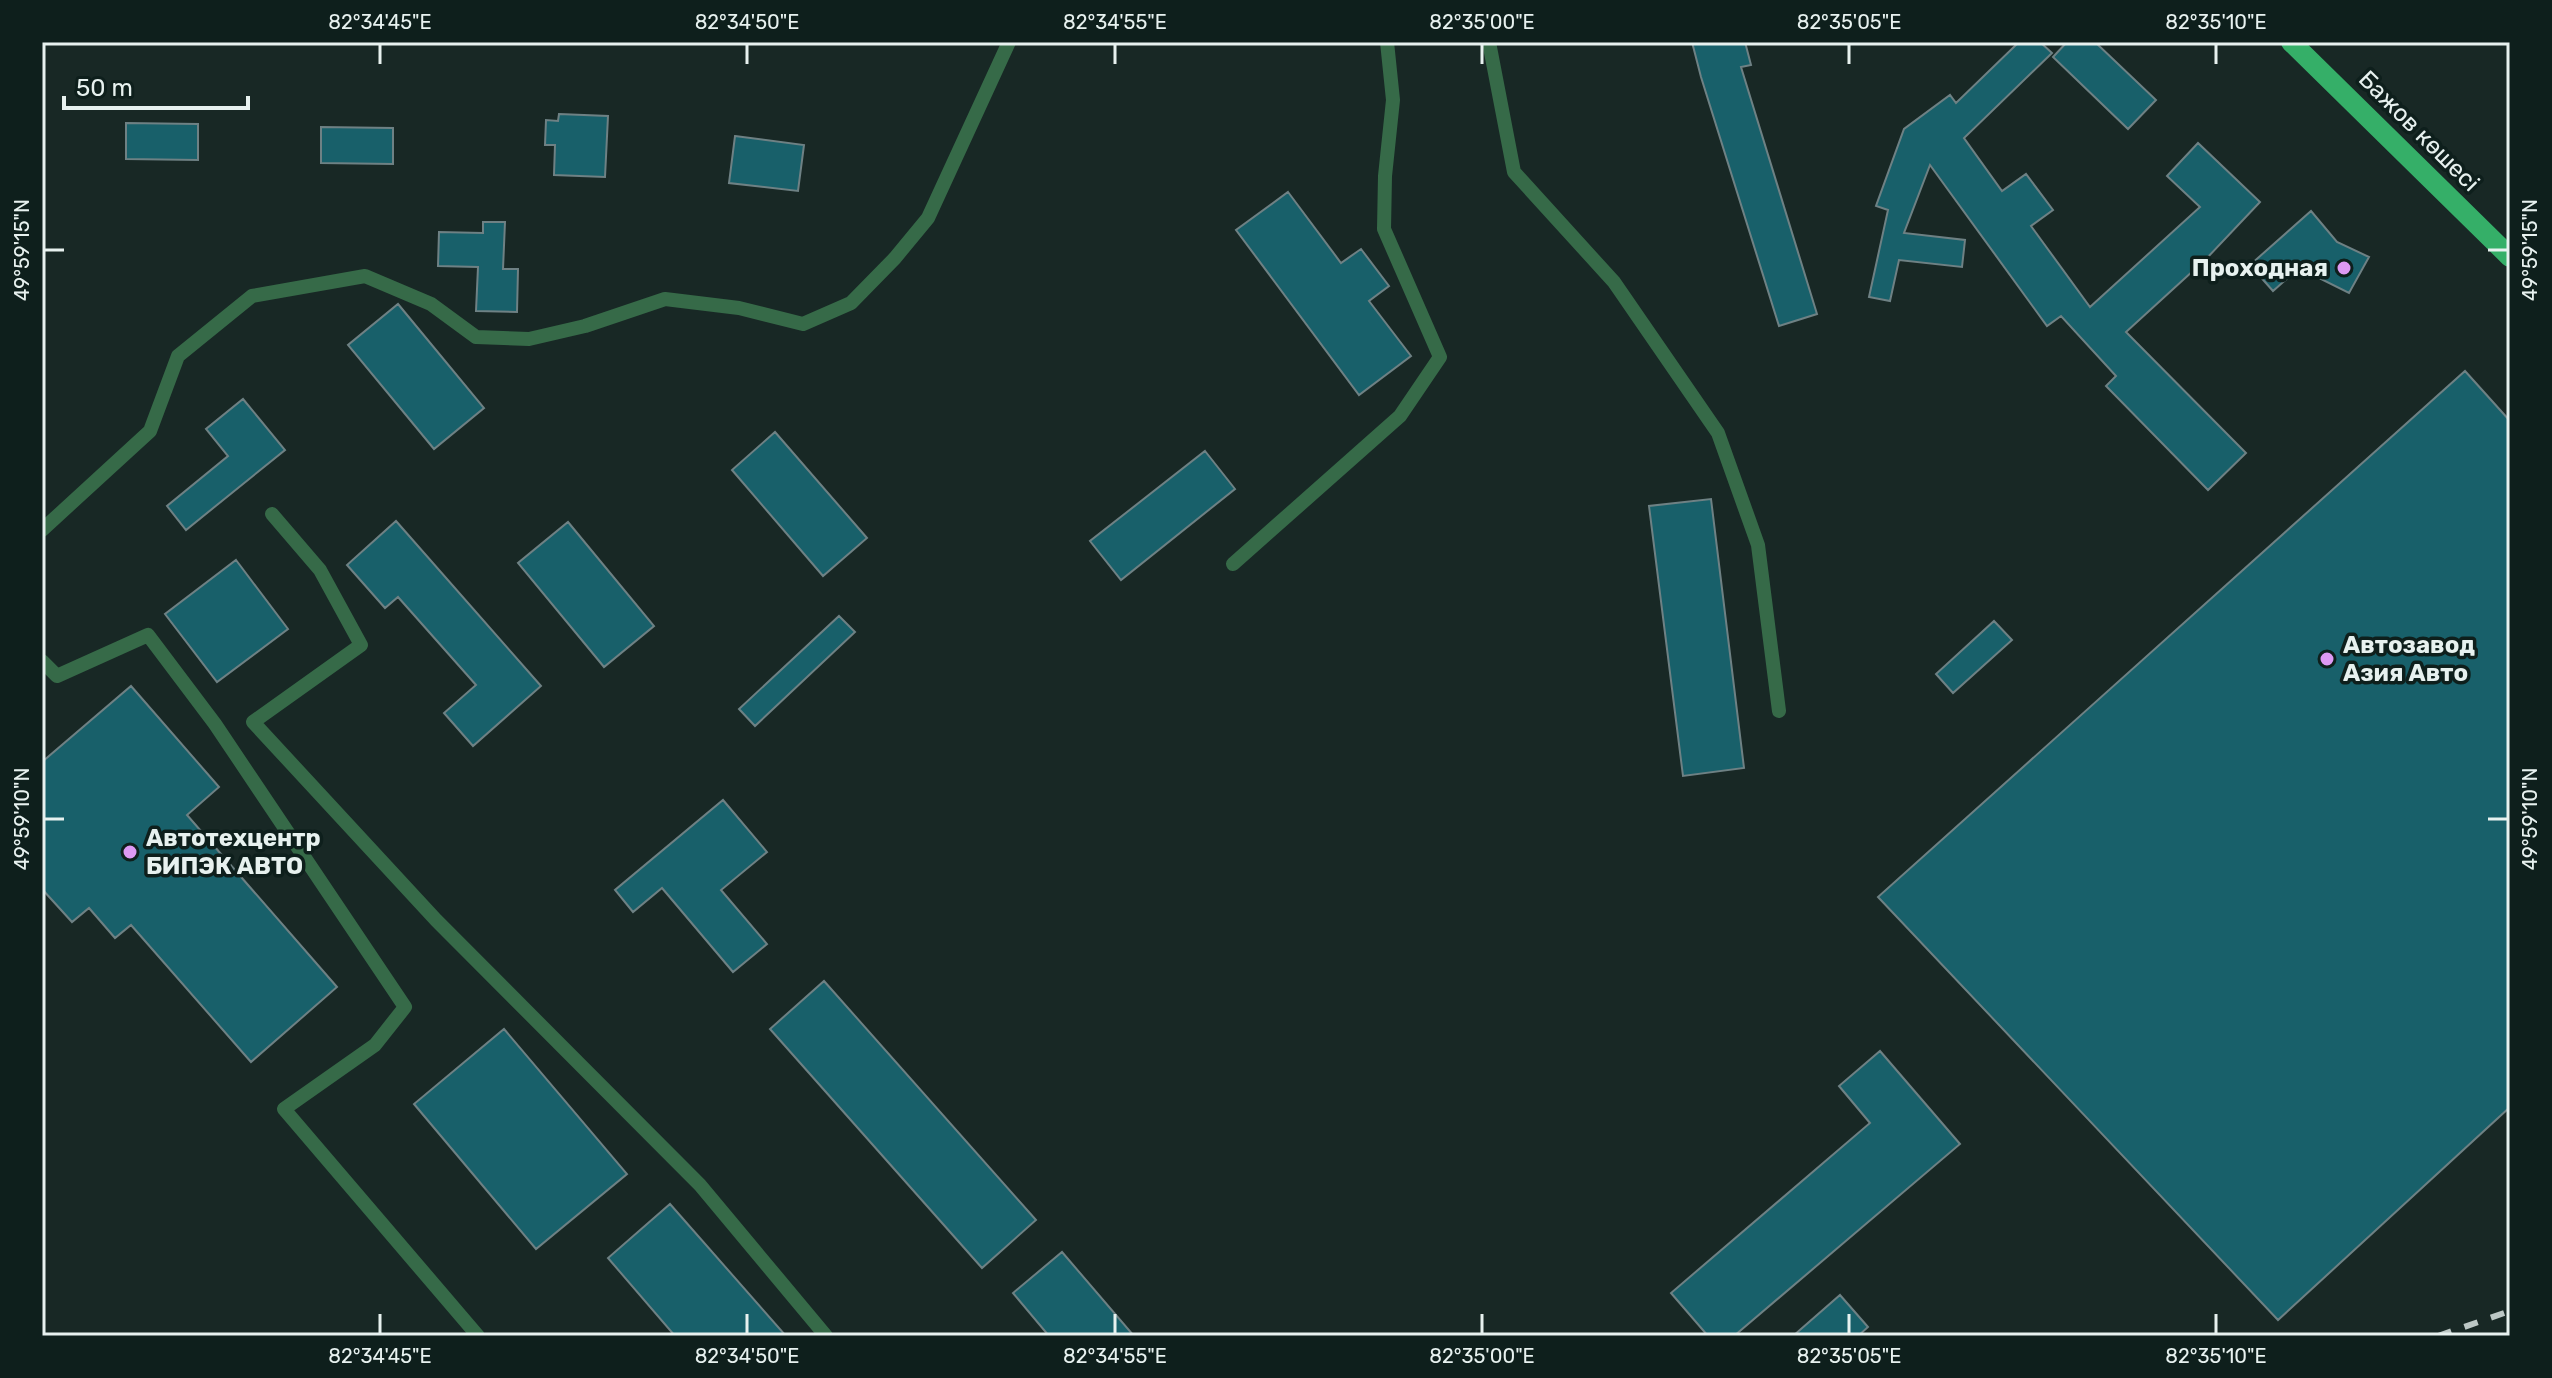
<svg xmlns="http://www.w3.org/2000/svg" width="2552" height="1378" viewBox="0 0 2552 1378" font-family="Rubik,sans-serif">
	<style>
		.building { fill: #18606a; stroke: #6e8184; stroke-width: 2 }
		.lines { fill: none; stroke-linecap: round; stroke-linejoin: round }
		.lane { stroke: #366a48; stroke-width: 14 }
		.primary { stroke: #35af68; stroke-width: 20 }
		.rail { stroke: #bcc7c5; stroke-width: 6; stroke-dasharray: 14 14; stroke-linecap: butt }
		.ticks { fill: none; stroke: #e7f1ef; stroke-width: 3 }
		.poi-dot { fill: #dd99f3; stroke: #0e1f1c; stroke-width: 3 }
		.labels { text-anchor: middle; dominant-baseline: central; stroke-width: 7; stroke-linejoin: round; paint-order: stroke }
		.street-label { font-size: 24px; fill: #e7f1ef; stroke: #0e1f1c }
		.poi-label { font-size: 24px; font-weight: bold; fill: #e7f1ef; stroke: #0e1f1c; text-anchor: start }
		.neatline { fill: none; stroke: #e7f1ef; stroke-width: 3 }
		.ticks-label { font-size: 20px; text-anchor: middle; fill: #e7f1ef }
	</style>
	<rect width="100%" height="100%" fill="#182825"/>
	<!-- building -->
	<path class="building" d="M 1692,42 L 1745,42 L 1751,65 L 1741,67 L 1817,314 L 1779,326 L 1701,77 Z
		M 2019,42 L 2040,42 L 2052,53 L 1964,138 L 2002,191 L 2026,174 L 2053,210 L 2031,226 L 2090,307 L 2200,207 L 2167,176 L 2198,143 L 2260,202 L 2206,259 L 2126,332 L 2246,453 L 2208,490 L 2106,386 L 2116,376 L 2061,316 L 2047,326 L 1930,165 L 1904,233 L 1965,240 L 1962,267 L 1899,260 L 1890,301 L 1869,297 L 1888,210 L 1876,206 L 1904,129 L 1950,95 L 1956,103 Z
		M 2067,42 L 2095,42 L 2156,100 L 2128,129 L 2053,57 Z
		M 559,114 L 608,116 L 605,177 L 554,175 L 555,145 L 545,145 L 546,120 L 558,121 Z
		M 126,123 L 198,124 L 198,160 L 126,159 Z
		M 321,127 L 393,128 L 393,164 L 321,163 Z
		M 735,136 L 804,145 L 798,191 L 729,183 Z
		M 1288,192 L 1341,263 L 1361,249 L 1389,286 L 1369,301 L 1411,356 L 1359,395 L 1236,230 Z
		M 2311,211 L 2337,242 L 2369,257 L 2349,293 L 2299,268 L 2273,291 L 2250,265 Z
		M 483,222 L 505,222 L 503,269 L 518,269 L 517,312 L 476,311 L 478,267 L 438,266 L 439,232 L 483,233 Z
		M 398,304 L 484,408 L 434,449 L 348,345 Z
		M 2465,371 L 2510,421 L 2510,1107 L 2278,1320 L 1878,897 Z
		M 243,399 L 285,450 L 186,530 L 167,506 L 228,456 L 206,429 Z
		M 775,432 L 867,538 L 823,576 L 732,470 Z
		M 1205,451 L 1235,489 L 1121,580 L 1090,541 Z
		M 1711,499 L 1744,768 L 1683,776 L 1649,506 Z
		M 396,521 L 541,686 L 473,746 L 444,713 L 476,685 L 398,597 L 385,608 L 347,565 Z
		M 568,522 L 654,626 L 604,667 L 518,563 Z
		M 236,560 L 288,629 L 217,682 L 165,614 Z
		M 839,616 L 855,632 L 755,726 L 739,709 Z
		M 1994,621 L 2012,640 L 1953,693 L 1936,674 Z
		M 131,686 L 219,787 L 187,815 L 337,987 L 251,1062 L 131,925 L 115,938 L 89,908 L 72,922 L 42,889 L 42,762 Z
		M 723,800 L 767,852 L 721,890 L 767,944 L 733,972 L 662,888 L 633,912 L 615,890 Z
		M 824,981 L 1036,1220 L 982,1268 L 770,1029 Z
		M 504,1029 L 627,1174 L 536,1249 L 414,1104 Z
		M 1880,1051 L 1960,1144 L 1734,1336 L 1708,1336 L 1671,1293 L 1870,1123 L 1839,1086 Z
		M 670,1204 L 786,1336 L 675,1336 L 608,1258 Z
		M 1062,1252 L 1134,1336 L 1049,1336 L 1013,1293 Z
		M 1840,1295 L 1868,1327 L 1858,1336 L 1793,1336 Z"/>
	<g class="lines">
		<!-- lane -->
		<path class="lane" d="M 1489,42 L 1514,172 L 1614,282 L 1718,433 L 1758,545 L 1779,711
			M 272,514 L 320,570 L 361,645 L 253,722 L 436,920 L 700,1185 L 826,1336
			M 42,530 L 150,431 L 178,356 L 252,296 L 365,276 L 431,304 L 476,337 L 529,339 L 585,326 L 665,299 L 739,308 L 803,324 L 851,303 L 895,258 L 928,218 L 1009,42
			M 1233,564 L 1400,416 L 1440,357 L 1384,229 L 1385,176 L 1393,100 L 1387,42
			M 42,661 L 57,676 L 148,635 L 215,724 L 405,1007 L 375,1045 L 284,1109 L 478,1336"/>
		<!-- primary -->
		<path class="primary" d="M 2291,42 L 2510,257"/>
		<!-- rail -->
		<path class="rail" d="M 2438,1336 L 2510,1311"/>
	</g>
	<!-- ticks -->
	<path class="ticks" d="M 380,44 L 380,64M 747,44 L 747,64M 1115,44 L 1115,64M 1482,44 L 1482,64M 1849,44 L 1849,64M 2216,44 L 2216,64M 44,250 L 64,250M 2488,250 L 2508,250M 44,819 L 64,819M 2488,819 L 2508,819M 380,1314 L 380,1334M 747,1314 L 747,1334M 1115,1314 L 1115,1334M 1482,1314 L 1482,1334M 1849,1314 L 1849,1334M 2216,1314 L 2216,1334"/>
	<!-- markers -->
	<g class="poi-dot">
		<circle cx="2344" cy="268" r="8"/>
		<circle cx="2327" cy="659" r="8"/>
		<circle cx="130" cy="852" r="8"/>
	</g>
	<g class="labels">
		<!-- street labels -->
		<g class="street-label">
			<text transform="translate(2419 131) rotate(45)">Бажов көшесі</text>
		</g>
		<!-- poi labels -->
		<g class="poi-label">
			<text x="2328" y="268" text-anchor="end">Проходная</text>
			<text x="2343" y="645">Автозавод<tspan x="2343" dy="28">Азия Авто</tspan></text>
			<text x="146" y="838">Автотехцентр<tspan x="146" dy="28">БИПЭК АВТО</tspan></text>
		</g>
	</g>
	<!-- border -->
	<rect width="2552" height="1378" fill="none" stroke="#0e1f1c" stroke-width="88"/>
	<!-- scale -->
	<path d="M64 96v12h184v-12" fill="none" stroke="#e7f1ef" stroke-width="4"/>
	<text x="76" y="96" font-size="24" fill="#e7f1ef" stroke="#0e1f1c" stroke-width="6" paint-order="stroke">50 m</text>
	<rect x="44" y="44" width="2464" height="1290" class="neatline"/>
	<g class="ticks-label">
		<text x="380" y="29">82°34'45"E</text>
		<text x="747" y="29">82°34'50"E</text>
		<text x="1115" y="29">82°34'55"E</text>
		<text x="1482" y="29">82°35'00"E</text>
		<text x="1849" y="29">82°35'05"E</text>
		<text x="2216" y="29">82°35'10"E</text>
		<text transform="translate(22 250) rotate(-90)" y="7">49°59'15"N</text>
		<text transform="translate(2530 250) rotate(-90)" y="7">49°59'15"N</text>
		<text transform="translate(22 819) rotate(-90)" y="7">49°59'10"N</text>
		<text transform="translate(2530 819) rotate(-90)" y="7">49°59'10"N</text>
		<text x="380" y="1363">82°34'45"E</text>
		<text x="747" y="1363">82°34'50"E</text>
		<text x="1115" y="1363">82°34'55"E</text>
		<text x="1482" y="1363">82°35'00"E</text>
		<text x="1849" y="1363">82°35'05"E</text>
		<text x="2216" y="1363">82°35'10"E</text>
	</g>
</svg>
